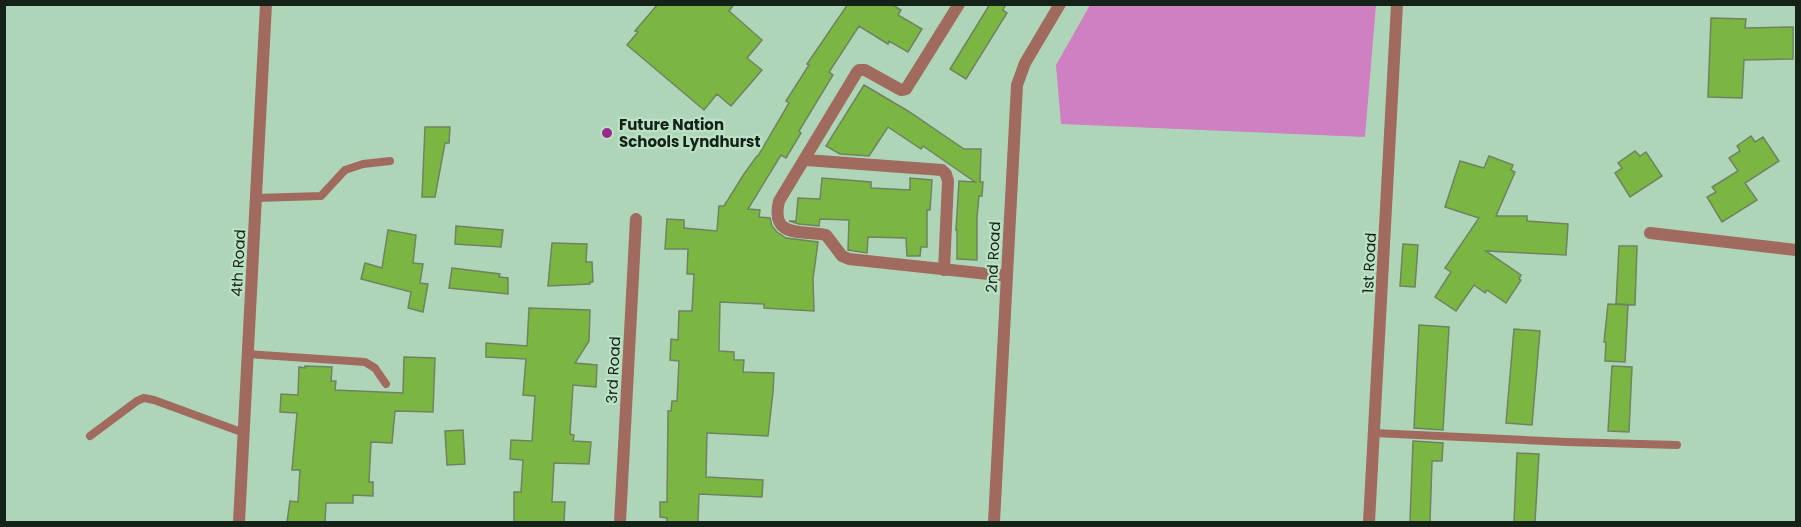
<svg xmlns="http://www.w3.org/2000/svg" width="1801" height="527" viewBox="0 0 1801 527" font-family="Poppins,sans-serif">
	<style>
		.pitch { fill: #cf80c3 }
		.building { fill: #7bb643; stroke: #6f8360; stroke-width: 1.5 }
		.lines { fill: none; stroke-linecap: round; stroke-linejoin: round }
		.lane { stroke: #a06a5f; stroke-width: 8 }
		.street { stroke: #a06a5f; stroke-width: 12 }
		.poi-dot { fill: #982c8d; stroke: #bce2c5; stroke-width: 2 }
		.labels { text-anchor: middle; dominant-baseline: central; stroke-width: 4.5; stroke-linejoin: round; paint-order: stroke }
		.poi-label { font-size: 15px; font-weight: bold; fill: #142218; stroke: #bce2c5; text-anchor: start }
		.street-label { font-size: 15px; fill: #142218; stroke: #bce2c5 }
	</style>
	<rect width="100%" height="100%" fill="#afd5b8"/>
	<!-- pitch -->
	<path class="pitch" d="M 1090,5 L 1376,5 L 1365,137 L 1061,124 L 1056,65 Z"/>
	<!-- building -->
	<path class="building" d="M 658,4 L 734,4 L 729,11 L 762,40 L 747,58 L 762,70 L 731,106 L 717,94 L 704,110 L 627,45 L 638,32 L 635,31 Z
		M 848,4 L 891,4 L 901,10 L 898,15 L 922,29 L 908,52 L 889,41 L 888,44 L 859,26 L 829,72 L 833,75 L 799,131 L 801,133 L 786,158 L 781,155 L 748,209 L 760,210 L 759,217 L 770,218 L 772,226 L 777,232 L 786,238 L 818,242 L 813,279 L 814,311 L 764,308 L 764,304 L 720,302 L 719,351 L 734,352 L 734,360 L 744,360 L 743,372 L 774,373 L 773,392 L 768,436 L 707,433 L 706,477 L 763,480 L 762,497 L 699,494 L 698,522 L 667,522 L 667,518 L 660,517 L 660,502 L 667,502 L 668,411 L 671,411 L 672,401 L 677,401 L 679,361 L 670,360 L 671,339 L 678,340 L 679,311 L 692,311 L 694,274 L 687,274 L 688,249 L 665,249 L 667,219 L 684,220 L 684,228 L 717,231 L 719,206 L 724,206 L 744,174 L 757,156 L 758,156 L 789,103 L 786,101 L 809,65 L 807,64 Z
		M 990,4 L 1006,4 L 1003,10 L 1007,13 L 966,79 L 950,69 Z
		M 1711,18 L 1746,19 L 1745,28 L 1793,27 L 1793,59 L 1744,60 L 1742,98 L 1708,97 Z
		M 864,85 L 908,111 L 964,149 L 981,149 L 980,182 L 983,182 L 982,196 L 979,196 L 977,217 L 977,260 L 957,259 L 957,230 L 956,230 L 959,181 L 975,182 L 923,146 L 921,149 L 888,127 L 869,156 L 840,154 L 826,146 Z
		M 425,127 L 450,127 L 449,143 L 445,143 L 435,197 L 422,197 Z
		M 1751,136 L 1755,142 L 1763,137 L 1779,161 L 1745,183 L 1757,200 L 1722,222 L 1707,197 L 1716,192 L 1712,187 L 1738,171 L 1729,158 L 1740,151 L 1737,146 Z
		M 1635,151 L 1640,156 L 1646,152 L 1662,176 L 1630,197 L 1615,173 L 1622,168 L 1618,163 Z
		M 1489,156 L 1513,165 L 1511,170 L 1515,172 L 1496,216 L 1527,216 L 1527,221 L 1568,224 L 1566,255 L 1486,251 L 1521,275 L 1519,279 L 1521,280 L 1506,303 L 1487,290 L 1485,293 L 1474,285 L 1456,311 L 1435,297 L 1451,272 L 1445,268 L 1479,218 L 1445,207 L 1460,161 L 1484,168 Z
		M 822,178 L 871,182 L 871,188 L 910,190 L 910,178 L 932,180 L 930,210 L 927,210 L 927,247 L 921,247 L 920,256 L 907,256 L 906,238 L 868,237 L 867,253 L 848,250 L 849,220 L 820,219 L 819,226 L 799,224 L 789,221 L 796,221 L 798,198 L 820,199 Z
		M 456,226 L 503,230 L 501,247 L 455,244 Z
		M 388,230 L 416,235 L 413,263 L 423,264 L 420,283 L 428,284 L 423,312 L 408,308 L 411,292 L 361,279 L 365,263 L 382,268 Z
		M 552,243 L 587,244 L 586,262 L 592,262 L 593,282 L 590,282 L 590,284 L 548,286 Z
		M 1403,244 L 1418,245 L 1415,287 L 1400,286 Z
		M 1619,246 L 1637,246 L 1635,305 L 1616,304 Z
		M 452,268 L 500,274 L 499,277 L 508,278 L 508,294 L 449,288 Z
		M 1608,304 L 1628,305 L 1625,362 L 1605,361 L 1606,342 L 1604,342 Z
		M 529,308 L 590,310 L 589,341 L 575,363 L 597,365 L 596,387 L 573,385 L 570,434 L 574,435 L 573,441 L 591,442 L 589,464 L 554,463 L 552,502 L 565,502 L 564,522 L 514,522 L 514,492 L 521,492 L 523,460 L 510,459 L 511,440 L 532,441 L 535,396 L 523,395 L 526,359 L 486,357 L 486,343 L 527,346 Z
		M 1419,325 L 1449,327 L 1443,430 L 1414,428 Z
		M 1514,329 L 1540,331 L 1532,425 L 1506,423 Z
		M 404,357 L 435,358 L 433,412 L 395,411 L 392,443 L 371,442 L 369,482 L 373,482 L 373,496 L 353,495 L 353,503 L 326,503 L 325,522 L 287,522 L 290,501 L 298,502 L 300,470 L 292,470 L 297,413 L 280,412 L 281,394 L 298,395 L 299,367 L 305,368 L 305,366 L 332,367 L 331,381 L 336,381 L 335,390 L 403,393 Z
		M 1612,366 L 1632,367 L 1629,432 L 1608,431 Z
		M 463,430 L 465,464 L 447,465 L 445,431 Z
		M 1413,441 L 1443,443 L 1442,461 L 1432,461 L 1430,522 L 1410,522 Z
		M 1517,453 L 1539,454 L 1535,522 L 1514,522 Z"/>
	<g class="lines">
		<!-- lane -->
		<path class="lane" d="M 256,198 L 321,196 L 345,170 L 363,164 L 390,161
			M 248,354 L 365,362 L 375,368 L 386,384
			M 1374,433 L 1567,442 L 1677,445
			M 90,436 L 137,401 L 144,398 L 154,400 L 244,433"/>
		<!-- street -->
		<path class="street" d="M 959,4 L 906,89 L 901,90 L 865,70 L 859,70 L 857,72 L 779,201 C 770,239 802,230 826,235 L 842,256 L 849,259 L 1007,276
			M 806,160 L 942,170 L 946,174 L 948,181 L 944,270
			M 1650,233 L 1796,250
			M 239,522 L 266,4
			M 620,522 L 636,219
			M 994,522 L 1017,85 L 1025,63 L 1060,4
			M 1369,522 L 1397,4"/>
	</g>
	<!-- markers -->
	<circle class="poi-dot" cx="607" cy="133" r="6"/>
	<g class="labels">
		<!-- poi labels -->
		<g class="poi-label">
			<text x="619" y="124">Future Nation<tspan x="619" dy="17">Schools Lyndhurst</tspan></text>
		</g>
		<!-- street labels -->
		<g class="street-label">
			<text transform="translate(993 257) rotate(-87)">2nd Road</text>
			<text transform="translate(238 263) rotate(-87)">4th Road</text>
			<text transform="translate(1369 263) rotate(-87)">1st Road</text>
			<text transform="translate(613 370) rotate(-87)">3rd Road</text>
		</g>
	</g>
	<!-- border -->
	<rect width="1801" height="527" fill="none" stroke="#142218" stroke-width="12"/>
</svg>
